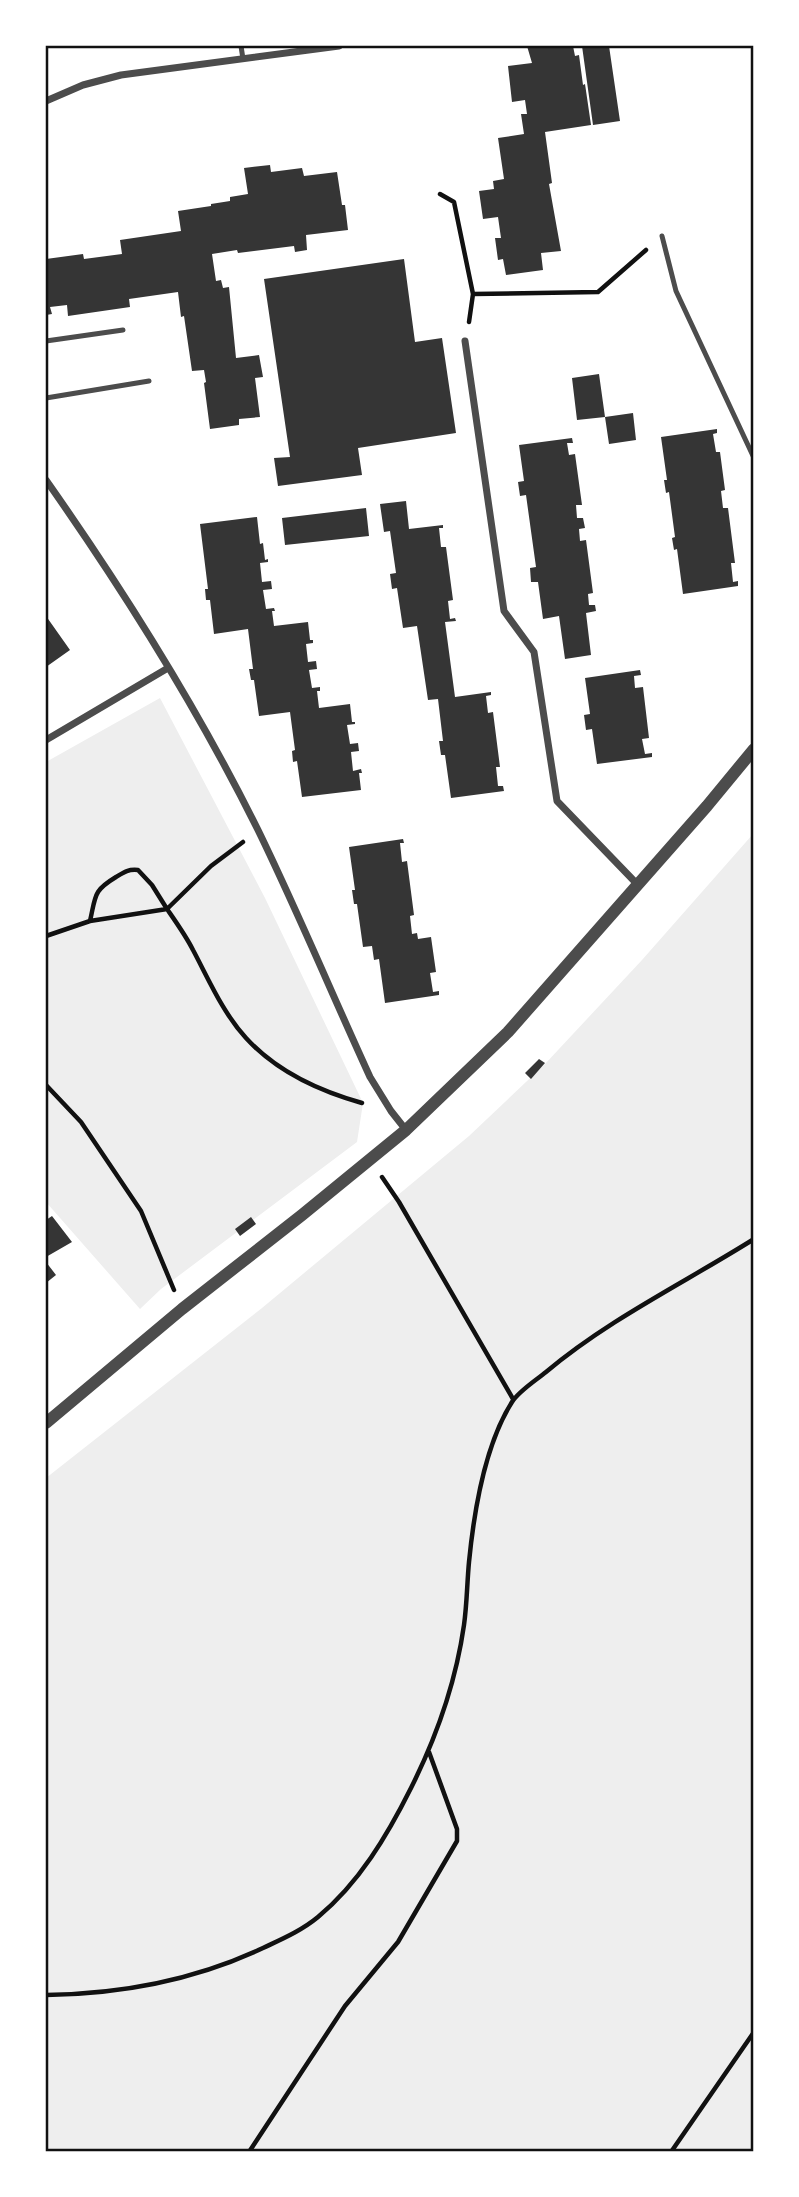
<svg xmlns="http://www.w3.org/2000/svg" width="799" height="2197" viewBox="0 0 799 2197" font-family="'Libre Baskerville',serif">
	<style>
		.green { fill: #eee }
		.building { fill: #353535 }
		.lines { fill: none; stroke-linecap: round; stroke-linejoin: round }
		.path { stroke: #111; stroke-width: 4.5 }
		.service { stroke: #4c4c4c; stroke-width: 5 }
		.minor { stroke: #4c4c4c; stroke-width: 7 }
		.tertiary { stroke: #4c4c4c; stroke-width: 12 }
		.neatline { fill: none; stroke: #111; stroke-width: 2.5 }
	</style>
	<rect width="100%" height="100%" fill="#fff"/>
	<!-- green -->
	<path class="green" d="M 160,698 L 265,898 L 363,1103 L 357,1142 L 161,1289 L 140,1309 L 46,1202 L 46,762 Z
		M 753,834 L 753,2151 L 46,2152 L 46,1478 L 262,1308 L 469,1136 L 545,1064 L 642,960 Z"/>
	<!-- building -->
	<path class="building" d="M 527,46 L 573,46 L 575,56 L 579,55 L 583,85 L 585,84 L 591,125 L 545,132 L 552,183 L 549,184 L 561,251 L 541,253 L 543,270 L 506,275 L 503,259 L 498,260 L 495,238 L 501,238 L 498,217 L 483,219 L 479,191 L 494,189 L 493,181 L 504,179 L 498,138 L 524,134 L 521,114 L 527,114 L 525,100 L 512,102 L 508,66 L 532,63 Z
		M 582,46 L 609,46 L 620,121 L 593,125 Z
		M 270,165 L 271,172 L 302,168 L 304,176 L 337,172 L 342,205 L 345,205 L 348,230 L 306,235 L 307,250 L 295,252 L 294,246 L 238,253 L 237,250 L 212,254 L 216,281 L 221,280 L 223,288 L 229,287 L 236,358 L 259,355 L 263,377 L 255,378 L 260,417 L 239,419 L 239,425 L 210,429 L 204,383 L 206,382 L 204,370 L 192,371 L 184,316 L 181,317 L 178,292 L 129,299 L 130,307 L 68,316 L 67,305 L 50,307 L 52,314 L 46,315 L 46,259 L 83,254 L 84,259 L 122,254 L 120,240 L 181,231 L 178,211 L 211,206 L 211,204 L 230,201 L 230,197 L 248,194 L 244,168 Z
		M 404,259 L 415,342 L 442,338 L 456,433 L 358,448 L 362,475 L 278,486 L 274,458 L 290,457 L 264,279 Z
		M 599,374 L 605,417 L 577,420 L 572,378 Z
		M 633,413 L 636,440 L 609,444 L 605,417 Z
		M 717,429 L 717,433 L 713,434 L 716,452 L 720,452 L 725,490 L 721,491 L 723,508 L 728,508 L 735,563 L 731,563 L 733,582 L 738,581 L 738,586 L 683,594 L 677,549 L 674,550 L 672,538 L 675,537 L 669,492 L 666,493 L 664,480 L 667,480 L 661,437 Z
		M 572,438 L 573,443 L 567,443 L 569,455 L 575,454 L 582,505 L 576,505 L 577,518 L 583,518 L 585,528 L 579,529 L 580,541 L 586,540 L 593,593 L 588,594 L 589,605 L 595,605 L 596,611 L 586,613 L 591,655 L 565,659 L 559,616 L 543,619 L 538,582 L 531,582 L 530,568 L 536,567 L 526,495 L 520,496 L 518,482 L 524,481 L 519,445 Z
		M 406,501 L 409,529 L 443,525 L 443,528 L 439,528 L 441,547 L 446,547 L 453,600 L 448,601 L 450,619 L 455,618 L 456,621 L 445,622 L 455,697 L 491,692 L 491,695 L 486,696 L 488,713 L 493,712 L 500,767 L 496,767 L 498,786 L 503,786 L 504,791 L 451,798 L 445,755 L 441,755 L 439,741 L 443,741 L 438,699 L 428,700 L 417,626 L 403,628 L 397,588 L 392,589 L 390,574 L 396,573 L 390,531 L 384,532 L 380,504 Z
		M 366,508 L 369,536 L 285,545 L 282,518 Z
		M 257,517 L 260,544 L 263,543 L 265,560 L 268,559 L 268,562 L 260,563 L 262,582 L 271,581 L 272,589 L 263,590 L 266,609 L 274,608 L 275,611 L 272,611 L 274,626 L 308,622 L 310,640 L 313,640 L 313,643 L 306,644 L 308,662 L 316,661 L 317,669 L 309,670 L 312,688 L 320,687 L 320,691 L 317,691 L 319,708 L 350,704 L 352,722 L 355,722 L 355,724 L 347,725 L 350,744 L 358,743 L 359,751 L 351,752 L 353,771 L 361,769 L 362,773 L 359,773 L 361,790 L 302,797 L 297,761 L 293,762 L 292,751 L 295,750 L 290,712 L 259,716 L 254,680 L 251,680 L 249,669 L 253,669 L 248,629 L 214,634 L 210,600 L 206,600 L 205,589 L 208,589 L 200,524 Z
		M 46,616 L 70,650 L 46,667 Z
		M 640,670 L 641,675 L 634,676 L 635,688 L 643,687 L 649,738 L 642,739 L 645,754 L 652,753 L 652,757 L 597,764 L 592,729 L 586,730 L 584,715 L 590,714 L 585,678 Z
		M 403,839 L 404,843 L 400,843 L 402,862 L 407,861 L 414,915 L 410,916 L 412,934 L 417,933 L 418,939 L 431,937 L 436,972 L 430,973 L 433,992 L 439,991 L 439,995 L 385,1003 L 379,959 L 374,960 L 372,946 L 363,947 L 357,904 L 354,904 L 352,890 L 355,890 L 349,847 Z
		M 539,1059 L 545,1063 L 531,1079 L 525,1073 Z
		M 52,1216 L 72,1242 L 46,1257 L 46,1220 Z
		M 251,1217 L 256,1224 L 240,1236 L 235,1229 Z
		M 46,1262 L 56,1275 L 46,1283 Z"/>
	<g class="lines">
		<!-- path -->
		<path class="path" d="M 440,194 L 454,202 L 473,294 L 469,322
			M 473,294 L 598,292 L 646,250
			M 90,921 C 96,895 93,891 116,877 C 124,872 128,869 138,870 L 152,885 L 167,909 L 211,866 L 243,842
			M 46,936 L 90,921 L 167,909 C 176,922 186,936 193,950 C 209,980 223,1013 246,1038 C 277,1072 319,1091 362,1103
			M 46,1085 L 81,1122 L 141,1211 L 174,1290
			M 382,1177 L 399,1202 L 513,1399
			M 46,1995 C 120,1994 195,1980 263,1948 C 282,1939 301,1931 318,1917 C 359,1883 387,1836 411,1788 C 436,1738 456,1681 464,1625 C 467,1604 467,1583 469,1562 C 474,1511 484,1446 512,1402 C 519,1391 535,1381 546,1372 C 609,1319 684,1283 754,1239
			M 249,2152 L 345,2006 L 398,1942 L 457,1841 L 457,1829 L 429,1752
			M 671,2152 L 754,2032"/>
		<!-- service -->
		<path class="service" d="M 241,46 L 243,59
			M 662,236 L 676,291 L 754,458
			M 46,341 L 123,330
			M 46,398 L 149,381"/>
		<!-- minor -->
		<path class="minor" d="M 46,101 L 83,85 L 121,75 L 339,46
			M 465,341 L 504,611 L 534,652 L 557,801 L 638,885
			M 46,480 C 124,591 197,707 258,830 C 297,910 332,994 370,1077 L 391,1111 L 406,1130
			M 46,740 L 168,668"/>
		<!-- tertiary -->
		<path class="tertiary" d="M 46,1423 L 182,1309 L 302,1215 L 406,1130 L 508,1032 L 707,806 L 754,749"/>
	</g>
	<!-- border -->
	<rect width="799" height="2197" fill="none" stroke="#ffffff" stroke-width="94"/>
	<rect x="47" y="47" width="705" height="2103" class="neatline"/>
</svg>
